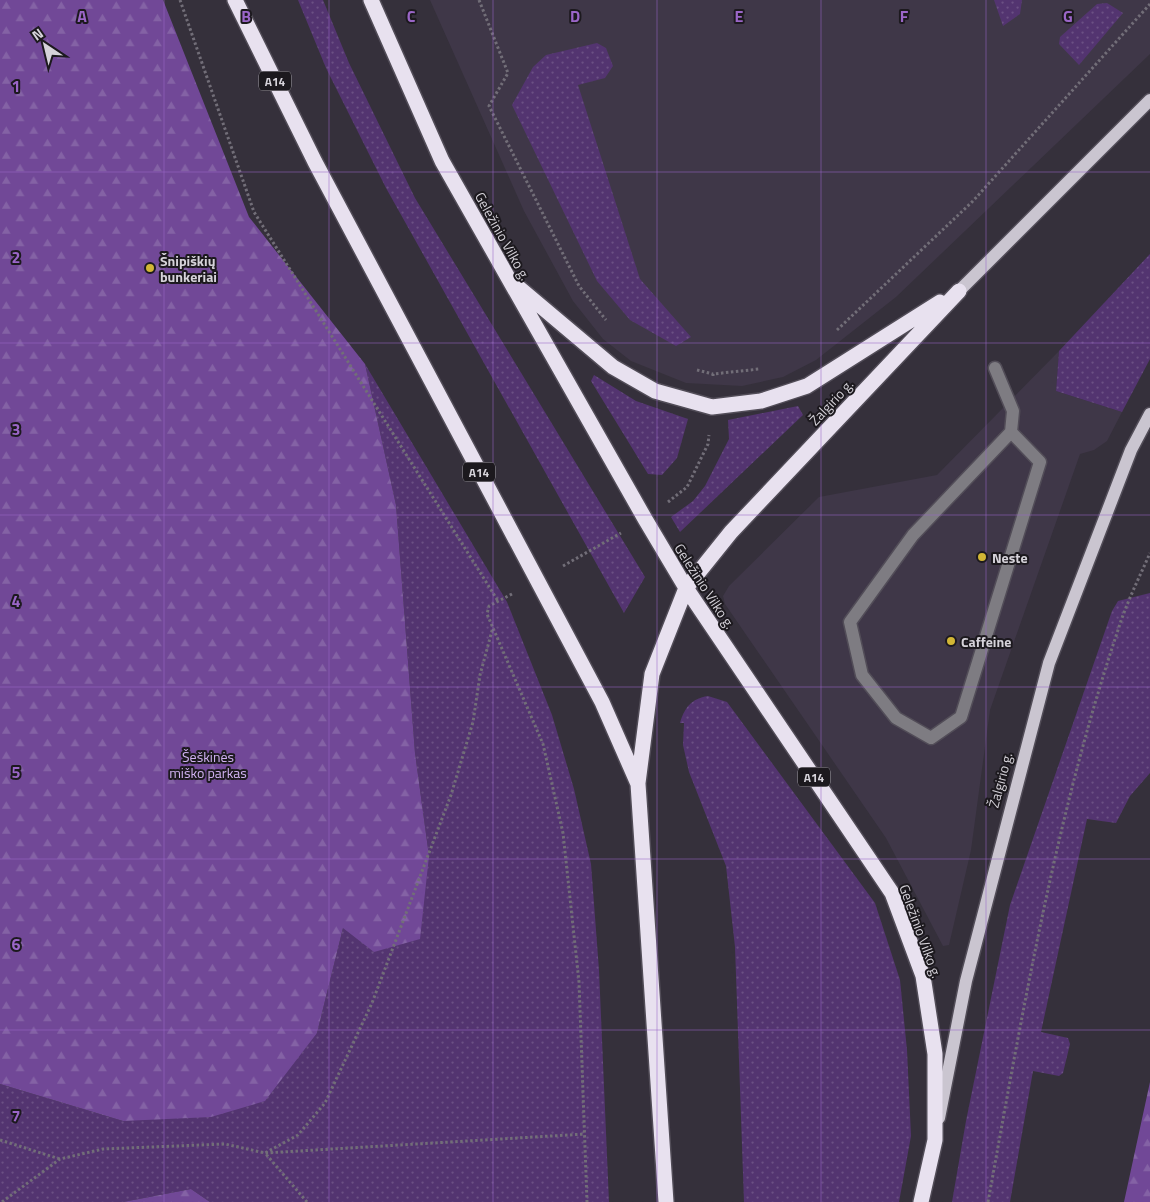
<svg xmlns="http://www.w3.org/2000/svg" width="1150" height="1202" viewBox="0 0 1150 1202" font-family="'Titillium Web',sans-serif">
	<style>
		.built { fill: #3f3748 }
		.grass { fill: url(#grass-dots) }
		.forest { fill: url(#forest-firs) }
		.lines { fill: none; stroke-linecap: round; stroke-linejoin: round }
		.minor-casing { stroke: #524d58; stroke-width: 15 }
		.major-casing { stroke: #524d58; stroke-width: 15 }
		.highway-casing { stroke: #524d58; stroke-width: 18 }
		.path { stroke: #726e78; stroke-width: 3; stroke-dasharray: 2.5 2.5; stroke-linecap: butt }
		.minor { stroke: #7e7c82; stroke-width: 12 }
		.major { stroke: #cac5d0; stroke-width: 12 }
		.highway { stroke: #e8e1ef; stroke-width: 15 }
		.grid { fill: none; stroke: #9b66c8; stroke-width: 1; stroke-opacity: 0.55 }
		.poi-dot { fill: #d2b635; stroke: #1c191e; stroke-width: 2 }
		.labels { text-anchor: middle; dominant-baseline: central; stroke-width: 4; stroke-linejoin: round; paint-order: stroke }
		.shield { fill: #1c191e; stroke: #9e9ba2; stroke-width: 1 }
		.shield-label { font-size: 12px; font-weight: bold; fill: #d6d3da }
		.street-label { font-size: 14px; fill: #d6d3da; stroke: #1c191e }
		.poi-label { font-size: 14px; font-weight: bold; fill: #d6d3da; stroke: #1c191e; text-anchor: start }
		.park-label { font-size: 14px; fill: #d1b2f2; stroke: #1c191e }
		.grid-label { font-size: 16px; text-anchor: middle; font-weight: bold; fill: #9b66c8; stroke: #1c191e; stroke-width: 4; stroke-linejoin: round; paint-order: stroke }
	</style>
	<defs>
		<pattern id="grass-dots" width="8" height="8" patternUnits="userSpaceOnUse" patternTransform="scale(1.25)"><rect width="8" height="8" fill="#533470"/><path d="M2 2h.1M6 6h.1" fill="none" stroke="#6b5084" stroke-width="1.8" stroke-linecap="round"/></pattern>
		<pattern id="forest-firs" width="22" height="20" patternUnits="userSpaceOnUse" patternTransform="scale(1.25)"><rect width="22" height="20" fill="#714897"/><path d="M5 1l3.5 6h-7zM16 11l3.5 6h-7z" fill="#8462a5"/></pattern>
	</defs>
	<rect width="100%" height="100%" fill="#35303b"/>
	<!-- built -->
	<path class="built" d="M 430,0 L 1150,0 L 1150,54 L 896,297 L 816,360 L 783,377 L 742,386 L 686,383 L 631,361 L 603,339 L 573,301 L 524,211 Z
		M 1059,351 L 1056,391 L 1122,412 L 1107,441 L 1094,450 L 1080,454 L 990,710 L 971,850 L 949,945 L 943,946 L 886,838 L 725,604 L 723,596 L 729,586 L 819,497 L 937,475 Z"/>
	<!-- grass -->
	<path class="grass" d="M 298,0 L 323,0 L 349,63 L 415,198 L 645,577 L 624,613 L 386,188 L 326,68 Z
		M 994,0 L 1022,0 L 1020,14 L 1003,26 Z
		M 1107,3 L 1123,13 L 1079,65 L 1059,44 L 1060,37 L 1097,4 Z
		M 597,43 L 606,48 L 613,66 L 605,78 L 578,85 L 640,279 L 691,337 L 676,346 L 630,320 L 597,281 L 512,105 L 533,67 L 546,55 Z
		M 1150,254 L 1150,359 L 1122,412 L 1056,391 L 1059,351 Z
		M 365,364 L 507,602 L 552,715 L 574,789 L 591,864 L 599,970 L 609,1202 L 210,1202 L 191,1189 L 123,1202 L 0,1202 L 0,1084 L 123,1121 L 317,1033 L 343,928 L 429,856 L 415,753 L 396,505 Z
		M 594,375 L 636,401 L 688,419 L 677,458 L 662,475 L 648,474 L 591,381 Z
		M 798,406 L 803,415 L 680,532 L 671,517 L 693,501 L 705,486 L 729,439 L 728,420 Z
		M 1150,593 L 1150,773 L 1130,796 L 1116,823 L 1087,819 L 1041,1032 L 1068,1038 L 1070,1044 L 1063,1073 L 1059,1076 L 1033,1071 L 1010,1202 L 952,1202 L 966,1121 L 1010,905 L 1112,611 L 1118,601 Z
		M 708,696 L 727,702 L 875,903 L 900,980 L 907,1050 L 911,1136 L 899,1202 L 744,1202 L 735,947 L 726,866 L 689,772 L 683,745 L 684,723 L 680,723 C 685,707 691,699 708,696 Z"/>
	<!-- forest -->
	<path class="forest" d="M 0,0 L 163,0 L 249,217 L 365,364 L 396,505 L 415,753 L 429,856 L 420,939 L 374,952 L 343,928 L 317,1033 L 265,1101 L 211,1117 L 123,1121 L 0,1084 Z
		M 1150,1082 L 1150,1202 L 1124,1202 Z
		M 191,1189 L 210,1202 L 123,1202 Z"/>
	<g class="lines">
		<!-- minor casing -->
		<g class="minor-casing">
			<path id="minor" d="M 995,368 L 1013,411 L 1011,432 L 913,535 L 850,622 L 862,675 L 896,718 L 931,738 L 961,717 L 1040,462 L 1011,432"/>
		</g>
		<!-- major casing -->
		<g class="major-casing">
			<path id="major" d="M 959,291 L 1150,100
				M 939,1118 L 966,981 L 1049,663 L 1131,450 L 1150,414"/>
		</g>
		<!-- highway casing -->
		<g class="highway-casing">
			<path id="highway" d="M 235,0 L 315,162 L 602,702 L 638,784 L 666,1202
				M 371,0 L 442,161 L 645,519 L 686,588 L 892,893 L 923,976 L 935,1054 L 935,1140 L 921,1202
				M 518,287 L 613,367 L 655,391 L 712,407 L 761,401 L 807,386 L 940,302
				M 638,783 L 652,674 L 686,588 L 731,532 L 959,291"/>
		</g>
		<!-- path -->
		<path class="path" d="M 180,0 L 254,212 L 498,601
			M 479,0 L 508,73 L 489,106 L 579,286 L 606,320
			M 837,330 L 973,201 L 1150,4
			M 697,370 L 713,374
			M 713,376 L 713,374 L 759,369
			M 668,502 L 687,487 L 708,444 L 709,435
			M 563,566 L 621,533
			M 512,594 L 489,606 L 487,614 L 543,744 L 563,833 L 579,982 L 587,1202
			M 0,1140 L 60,1159
			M 2,1202 L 60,1159 L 103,1149 L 225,1144 L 265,1153 L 585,1134
			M 307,1202 L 265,1153 L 298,1135 L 325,1103 L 372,1003 L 451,795 L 473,722 L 480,675 L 493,627
			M 988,1202 C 1023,1010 1056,815 1118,630 C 1126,604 1139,578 1150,553"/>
		<!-- minor -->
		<use href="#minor" class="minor"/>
		<!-- major -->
		<use href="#major" class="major"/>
		<!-- highway -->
		<use href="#highway" class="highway"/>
	</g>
	<!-- grid -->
	<path class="grid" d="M 164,0 L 164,1202M 329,0 L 329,1202M 493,0 L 493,1202M 657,0 L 657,1202M 821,0 L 821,1202M 986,0 L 986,1202M 0,172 L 1150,172M 0,343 L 1150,343M 0,515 L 1150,515M 0,687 L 1150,687M 0,859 L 1150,859M 0,1030 L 1150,1030"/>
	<!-- markers -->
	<g class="poi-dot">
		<circle cx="150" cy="268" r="5"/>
		<circle cx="982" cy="557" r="5"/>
		<circle cx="951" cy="641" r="5"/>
	</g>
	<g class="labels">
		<!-- shield labels -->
		<g class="shield">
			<rect x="259" y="71.5" width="32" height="19" rx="4"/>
			<rect x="463" y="462.5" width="32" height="19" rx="4"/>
			<rect x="798" y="767.5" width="32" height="19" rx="4"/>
		</g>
		<g class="shield-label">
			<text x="275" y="81">A14</text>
			<text x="479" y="472">A14</text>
			<text x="814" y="777">A14</text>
		</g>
		<!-- street labels -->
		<g class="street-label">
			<text transform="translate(503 236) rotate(61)">Geležinio Vilko g.</text>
			<text transform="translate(831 402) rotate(-47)">Žalgirio g.</text>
			<text transform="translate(705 586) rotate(57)">Geležinio Vilko g.</text>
			<text transform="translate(1000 780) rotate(-75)">Žalgirio g.</text>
			<text transform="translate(921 931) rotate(70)">Geležinio Vilko g.</text>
		</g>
		<!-- poi labels -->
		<g class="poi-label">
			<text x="160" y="260">Šnipiškių<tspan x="160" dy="16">bunkeriai</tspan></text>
			<text x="992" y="557">Neste</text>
			<text x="961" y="641">Caffeine</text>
		</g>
		<!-- park labels -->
		<g class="park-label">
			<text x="208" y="756">Šeškinės<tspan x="208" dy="16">miško parkas</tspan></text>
		</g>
	</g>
	<g class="grid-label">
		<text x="82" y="22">A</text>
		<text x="246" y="22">B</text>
		<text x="411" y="22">C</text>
		<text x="575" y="22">D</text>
		<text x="739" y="22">E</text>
		<text x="904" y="22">F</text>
		<text x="1068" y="22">G</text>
		<text x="16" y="92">1</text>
		<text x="16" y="263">2</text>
		<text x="16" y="435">3</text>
		<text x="16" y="607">4</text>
		<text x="16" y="778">5</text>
		<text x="16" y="950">6</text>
		<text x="16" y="1122">7</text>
	</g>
	<!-- north arrow -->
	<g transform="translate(45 45) rotate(325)" stroke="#1c191e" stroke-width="4" paint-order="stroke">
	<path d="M0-4L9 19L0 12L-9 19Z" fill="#d6d3da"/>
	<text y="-8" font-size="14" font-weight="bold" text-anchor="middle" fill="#d6d3da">N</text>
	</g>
</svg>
